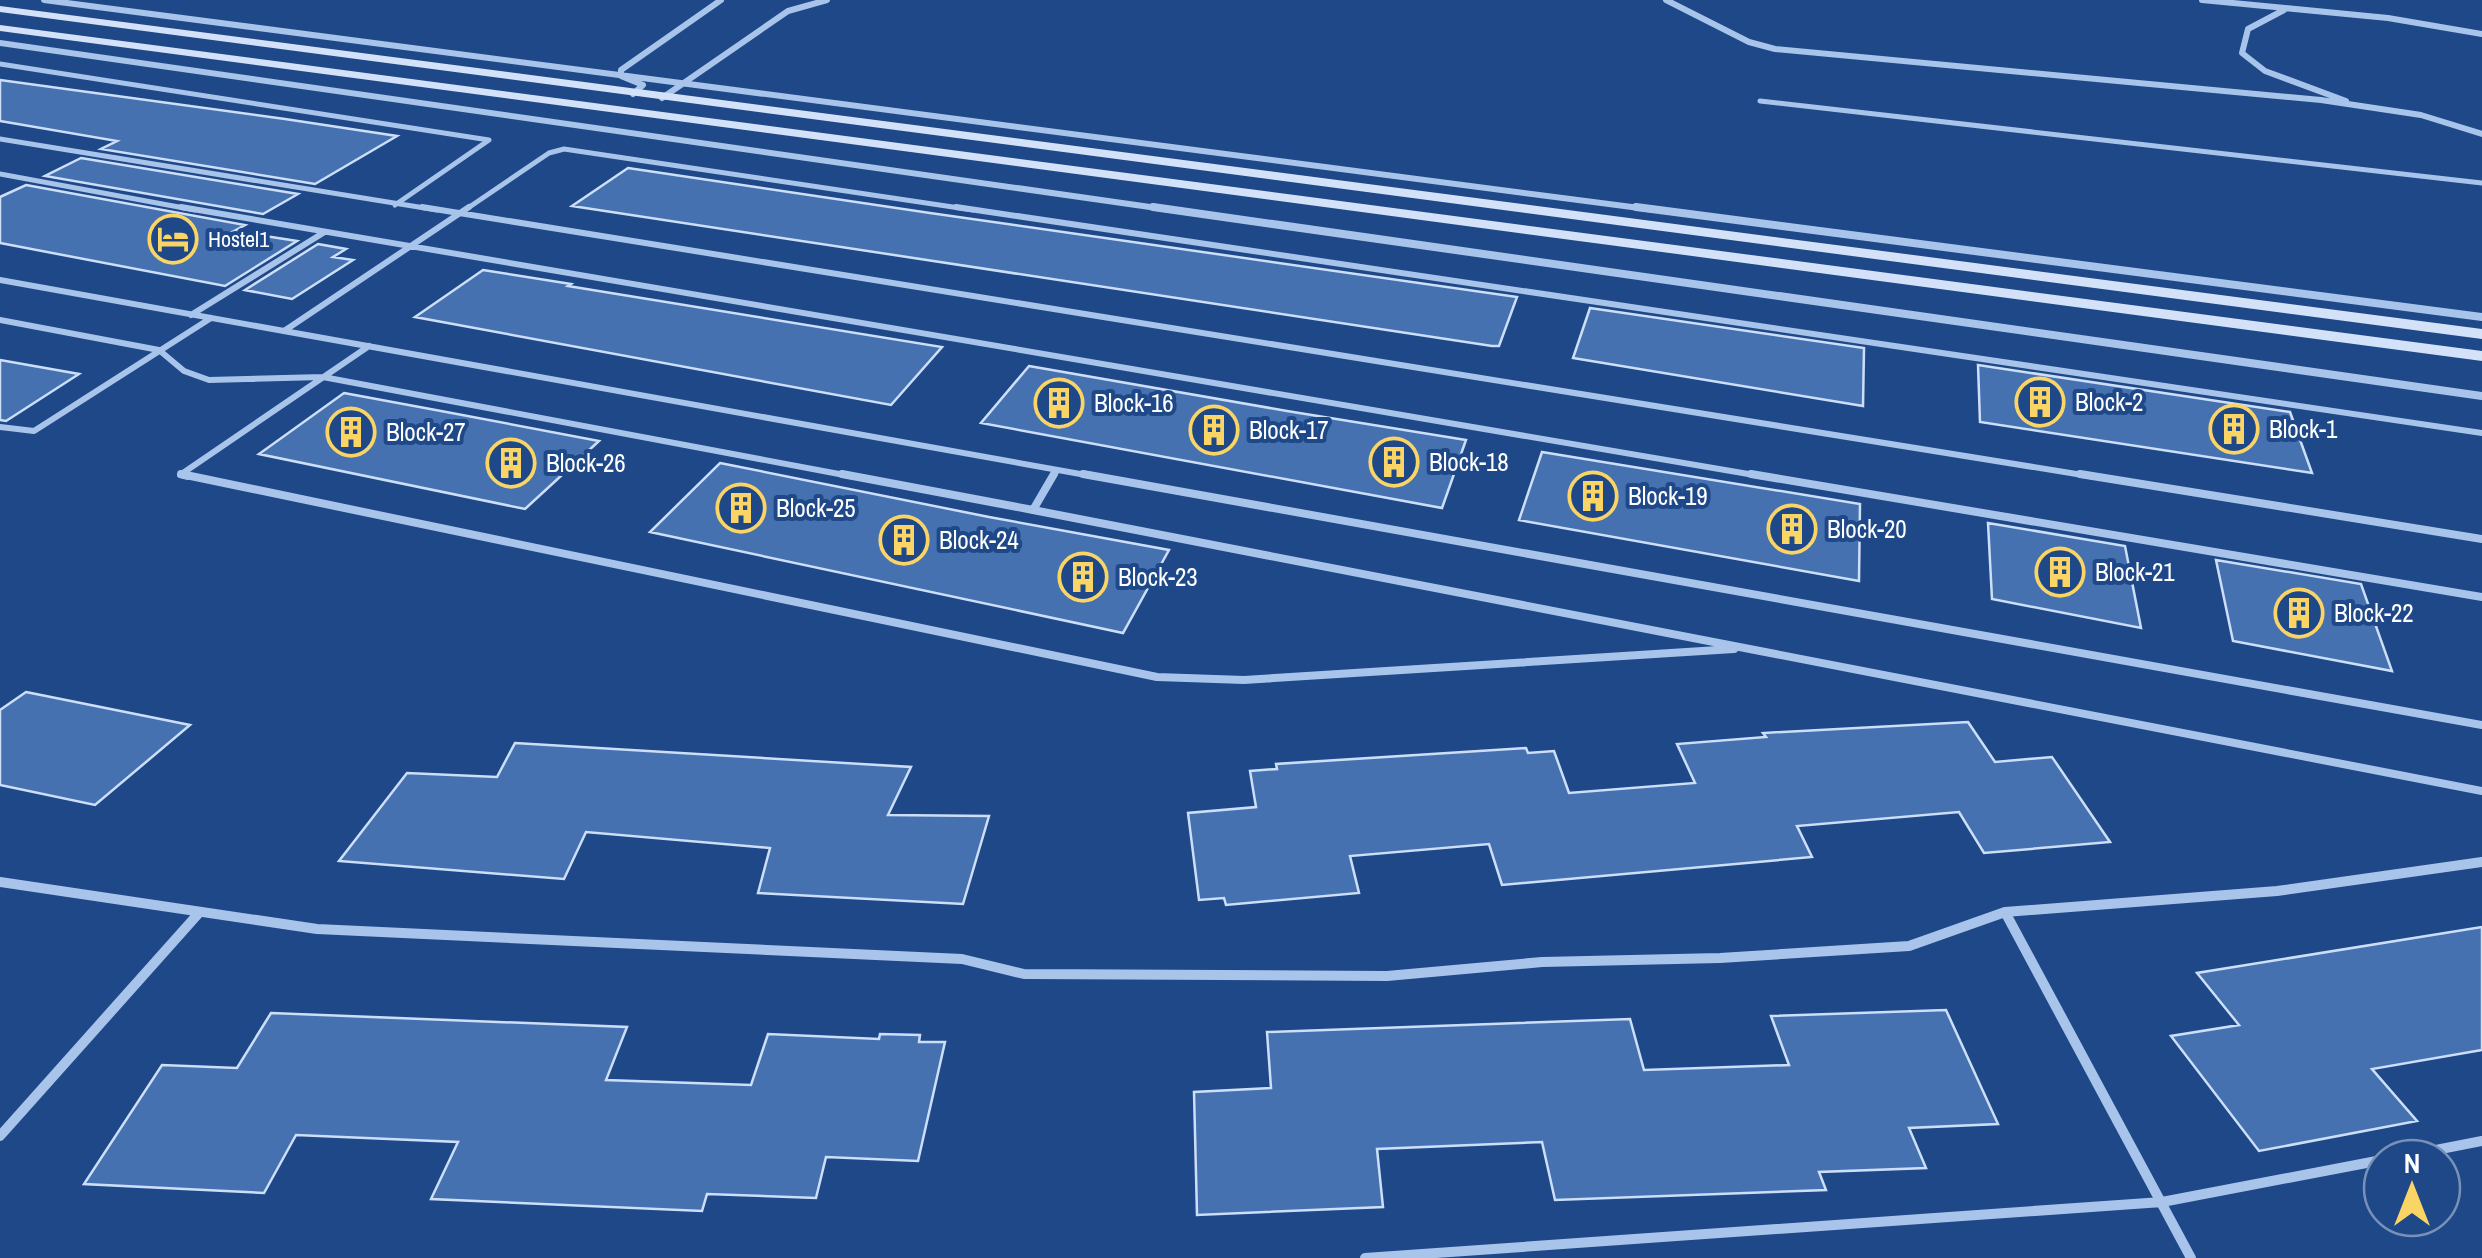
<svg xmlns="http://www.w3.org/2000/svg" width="2482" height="1258" viewBox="0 0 2482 1258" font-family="'Archivo Narrow',sans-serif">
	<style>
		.building { fill: #4671b1; stroke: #cddff8; stroke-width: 2.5 }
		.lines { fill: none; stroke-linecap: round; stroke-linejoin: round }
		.service-far3 { stroke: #a8c4eb; stroke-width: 5 }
		.service-far2 { stroke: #a8c4eb; stroke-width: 6 }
		.service-far1 { stroke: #a8c4eb; stroke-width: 8 }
		.service { stroke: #a8c4eb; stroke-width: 10 }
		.minor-far1 { stroke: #a8c4eb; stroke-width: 6 }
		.minor { stroke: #a8c4eb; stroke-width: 8 }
		.secondary { fill: #d3e2f8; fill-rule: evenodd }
		.labels { text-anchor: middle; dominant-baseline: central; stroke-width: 8; stroke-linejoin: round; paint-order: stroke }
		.far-poi-label { font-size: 22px; fill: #fff; stroke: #1e4888; text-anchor: start }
		.poi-label { font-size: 25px; fill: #fff; stroke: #1e4888; text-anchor: start }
	</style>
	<rect width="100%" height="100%" fill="#1e4888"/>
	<!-- building -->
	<path class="building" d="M 0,80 L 285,119 L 397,136 L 315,184 L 101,149 L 117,141 L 0,121 Z
		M 81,158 L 298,194 L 263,214 L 45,176 Z
		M 628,168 L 930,213 L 1517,297 L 1499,346 L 1492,346 L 572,206 Z
		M 26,185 L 245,225 L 234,231 L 297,241 L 225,286 L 0,243 L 0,197 Z
		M 318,244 L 346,249 L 333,257 L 353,260 L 292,299 L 245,290 Z
		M 483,270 L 571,284 L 568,286 L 942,347 L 891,405 L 415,317 Z
		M 1590,308 L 1864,348 L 1863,406 L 1573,358 Z
		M 0,360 L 79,374 L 6,421 L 0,420 Z
		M 1978,365 L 2290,412 L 2312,473 L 1980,422 Z
		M 1029,366 L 1287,411 L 1466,440 L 1442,508 L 981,423 Z
		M 344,393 L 441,411 L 599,441 L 525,509 L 259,454 Z
		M 1542,452 L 1860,504 L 1859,581 L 1519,520 Z
		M 720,463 L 989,517 L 1169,550 L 1123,633 L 650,532 Z
		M 1988,523 L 2125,546 L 2141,628 L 1992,599 Z
		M 2216,560 L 2361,584 L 2392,671 L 2233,641 Z
		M 26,692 L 190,725 L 95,805 L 0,785 L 0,710 Z
		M 1968,722 L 1995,762 L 2052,757 L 2110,842 L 1984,853 L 1959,812 L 1797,826 L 1812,857 L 1502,885 L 1489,844 L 1350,856 L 1359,893 L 1226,905 L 1224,898 L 1199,900 L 1188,813 L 1256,807 L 1250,771 L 1277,769 L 1276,764 L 1526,748 L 1528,753 L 1554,751 L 1569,793 L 1695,783 L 1677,744 L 1766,737 L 1763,733 Z
		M 515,743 L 911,767 L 888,815 L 989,816 L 963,904 L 758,893 L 770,848 L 586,832 L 564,879 L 339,861 L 407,773 L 497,777 Z
		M 2482,927 L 2482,1050 L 2372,1069 L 2417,1121 L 2259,1151 L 2171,1036 L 2239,1025 L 2197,973 Z
		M 1946,1010 L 1998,1124 L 1909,1128 L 1926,1168 L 1819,1172 L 1826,1190 L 1555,1200 L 1542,1142 L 1377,1149 L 1383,1207 L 1197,1215 L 1194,1092 L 1271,1088 L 1267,1032 L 1630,1019 L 1644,1070 L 1789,1065 L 1771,1016 Z
		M 271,1013 L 627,1027 L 606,1080 L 751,1085 L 768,1034 L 879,1039 L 880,1034 L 920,1035 L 919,1042 L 945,1042 L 918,1161 L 826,1157 L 816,1198 L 707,1194 L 702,1211 L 431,1199 L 458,1142 L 296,1135 L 264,1193 L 84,1184 L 162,1065 L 237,1068 Z"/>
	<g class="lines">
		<!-- service-far3 -->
		<path class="service-far3" d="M 0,64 L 489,140 L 395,205
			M 1760,101 L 2482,183
			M 0,139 L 437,210
			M 0,174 L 195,210
			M 465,210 L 549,153 L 564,149 L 973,210"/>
		<!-- service-far2 -->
		<path class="service-far2" d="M 181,207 L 1766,477
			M 422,207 L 2095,477
			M 956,207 L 2482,433
			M 0,280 L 1097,477
			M 191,315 L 323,233
			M 0,320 L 159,350 L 184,371 L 209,380 L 323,377 L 855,477
			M 284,331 L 469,207
			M 0,427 L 34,431 L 211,318
			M 188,477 L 180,475 L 369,346
			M 1053,477 L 1057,470"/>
		<!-- service-far1 -->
		<path class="service-far1" d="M 181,474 L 1157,677 L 1244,680 L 1734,649
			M 842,474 L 1033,510
			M 1054,474 L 1033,510 L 2482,791
			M 1083,474 L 2482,725
			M 1751,474 L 2482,597
			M 2080,474 L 2482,539"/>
		<!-- service -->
		<path class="service" d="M 0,882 L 317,929 L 962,959 L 1024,974 L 1387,976 L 1542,962 L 1720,958 L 1909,946 L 2005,912 L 2277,891 L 2482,862
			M 2005,912 L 2191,1258
			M 0,1136 L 198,914
			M 2395,1158 L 2482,1141
			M 1365,1258 L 2162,1202 L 2382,1160"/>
		<!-- minor-far1 -->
		<path class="minor-far1" d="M 44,0 L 1655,210
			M 1666,0 L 1749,42 L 1775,49 L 2321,100 L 2421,115 L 2482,134
			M 2202,0 L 2388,18 L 2482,34
			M 2284,10 L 2248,29 L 2242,53 L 2265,71 L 2346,101
			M 0,43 L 1171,210
			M 633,94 L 643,85 L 621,76 L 621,70 L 721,0
			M 662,98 L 788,11 L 827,0"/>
		<!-- minor -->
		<path class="minor" d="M 1153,207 L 2482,396
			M 1636,207 L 2482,317"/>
		<!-- secondary -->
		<path class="secondary" d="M 0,6 L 2482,329 L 2482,339 L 0,12 Z
			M 0,25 L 2482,351 L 2482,361 L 0,31 Z"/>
	</g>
	<!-- icons -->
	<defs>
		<g id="hotel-ring" transform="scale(2.5)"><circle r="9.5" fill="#1e4888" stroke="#fad566" stroke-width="1.5"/><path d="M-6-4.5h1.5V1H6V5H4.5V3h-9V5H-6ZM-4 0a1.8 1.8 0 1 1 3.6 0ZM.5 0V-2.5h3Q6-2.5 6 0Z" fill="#fad566"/></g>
		<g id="building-ring" transform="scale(2.5)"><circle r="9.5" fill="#1e4888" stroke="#fad566" stroke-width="1.5"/><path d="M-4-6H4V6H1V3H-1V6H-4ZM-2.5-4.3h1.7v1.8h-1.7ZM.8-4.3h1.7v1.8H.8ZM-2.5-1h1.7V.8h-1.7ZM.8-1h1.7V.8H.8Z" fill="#fad566"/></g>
	</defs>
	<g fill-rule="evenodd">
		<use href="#hotel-ring" x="173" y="239"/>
		<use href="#building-ring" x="2040" y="402"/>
		<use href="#building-ring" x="1059" y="403"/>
		<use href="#building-ring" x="2234" y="429"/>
		<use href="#building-ring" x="1214" y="430"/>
		<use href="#building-ring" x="351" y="432"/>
		<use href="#building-ring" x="1394" y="462"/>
		<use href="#building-ring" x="511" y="463"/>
		<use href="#building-ring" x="1593" y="496"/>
		<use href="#building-ring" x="741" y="508"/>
		<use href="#building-ring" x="1792" y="529"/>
		<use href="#building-ring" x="904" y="540"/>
		<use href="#building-ring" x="2060" y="572"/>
		<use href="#building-ring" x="1083" y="577"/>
		<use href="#building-ring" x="2299" y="613"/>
	</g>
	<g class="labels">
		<!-- far-poi labels -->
		<g class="far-poi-label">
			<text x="208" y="239">Hostel1</text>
		</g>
		<!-- poi labels -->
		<g class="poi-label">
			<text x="2075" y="402">Block-2</text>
			<text x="1094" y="403">Block-16</text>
			<text x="2269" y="429">Block-1</text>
			<text x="1249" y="430">Block-17</text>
			<text x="386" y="432">Block-27</text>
			<text x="1429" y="462">Block-18</text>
			<text x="546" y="463">Block-26</text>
			<text x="1628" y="496">Block-19</text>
			<text x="776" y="508">Block-25</text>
			<text x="1827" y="529">Block-20</text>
			<text x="939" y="540">Block-24</text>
			<text x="2095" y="572">Block-21</text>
			<text x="1118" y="577">Block-23</text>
			<text x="2334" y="613">Block-22</text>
		</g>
	</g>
	<!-- north arrow -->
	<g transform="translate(2412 1188)"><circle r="48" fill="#1e4888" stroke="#7891b8" stroke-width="2.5"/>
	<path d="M0-8L18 38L0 25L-18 38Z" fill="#fad566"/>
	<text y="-15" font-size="28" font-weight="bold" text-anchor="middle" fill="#ffffff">N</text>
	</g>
</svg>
